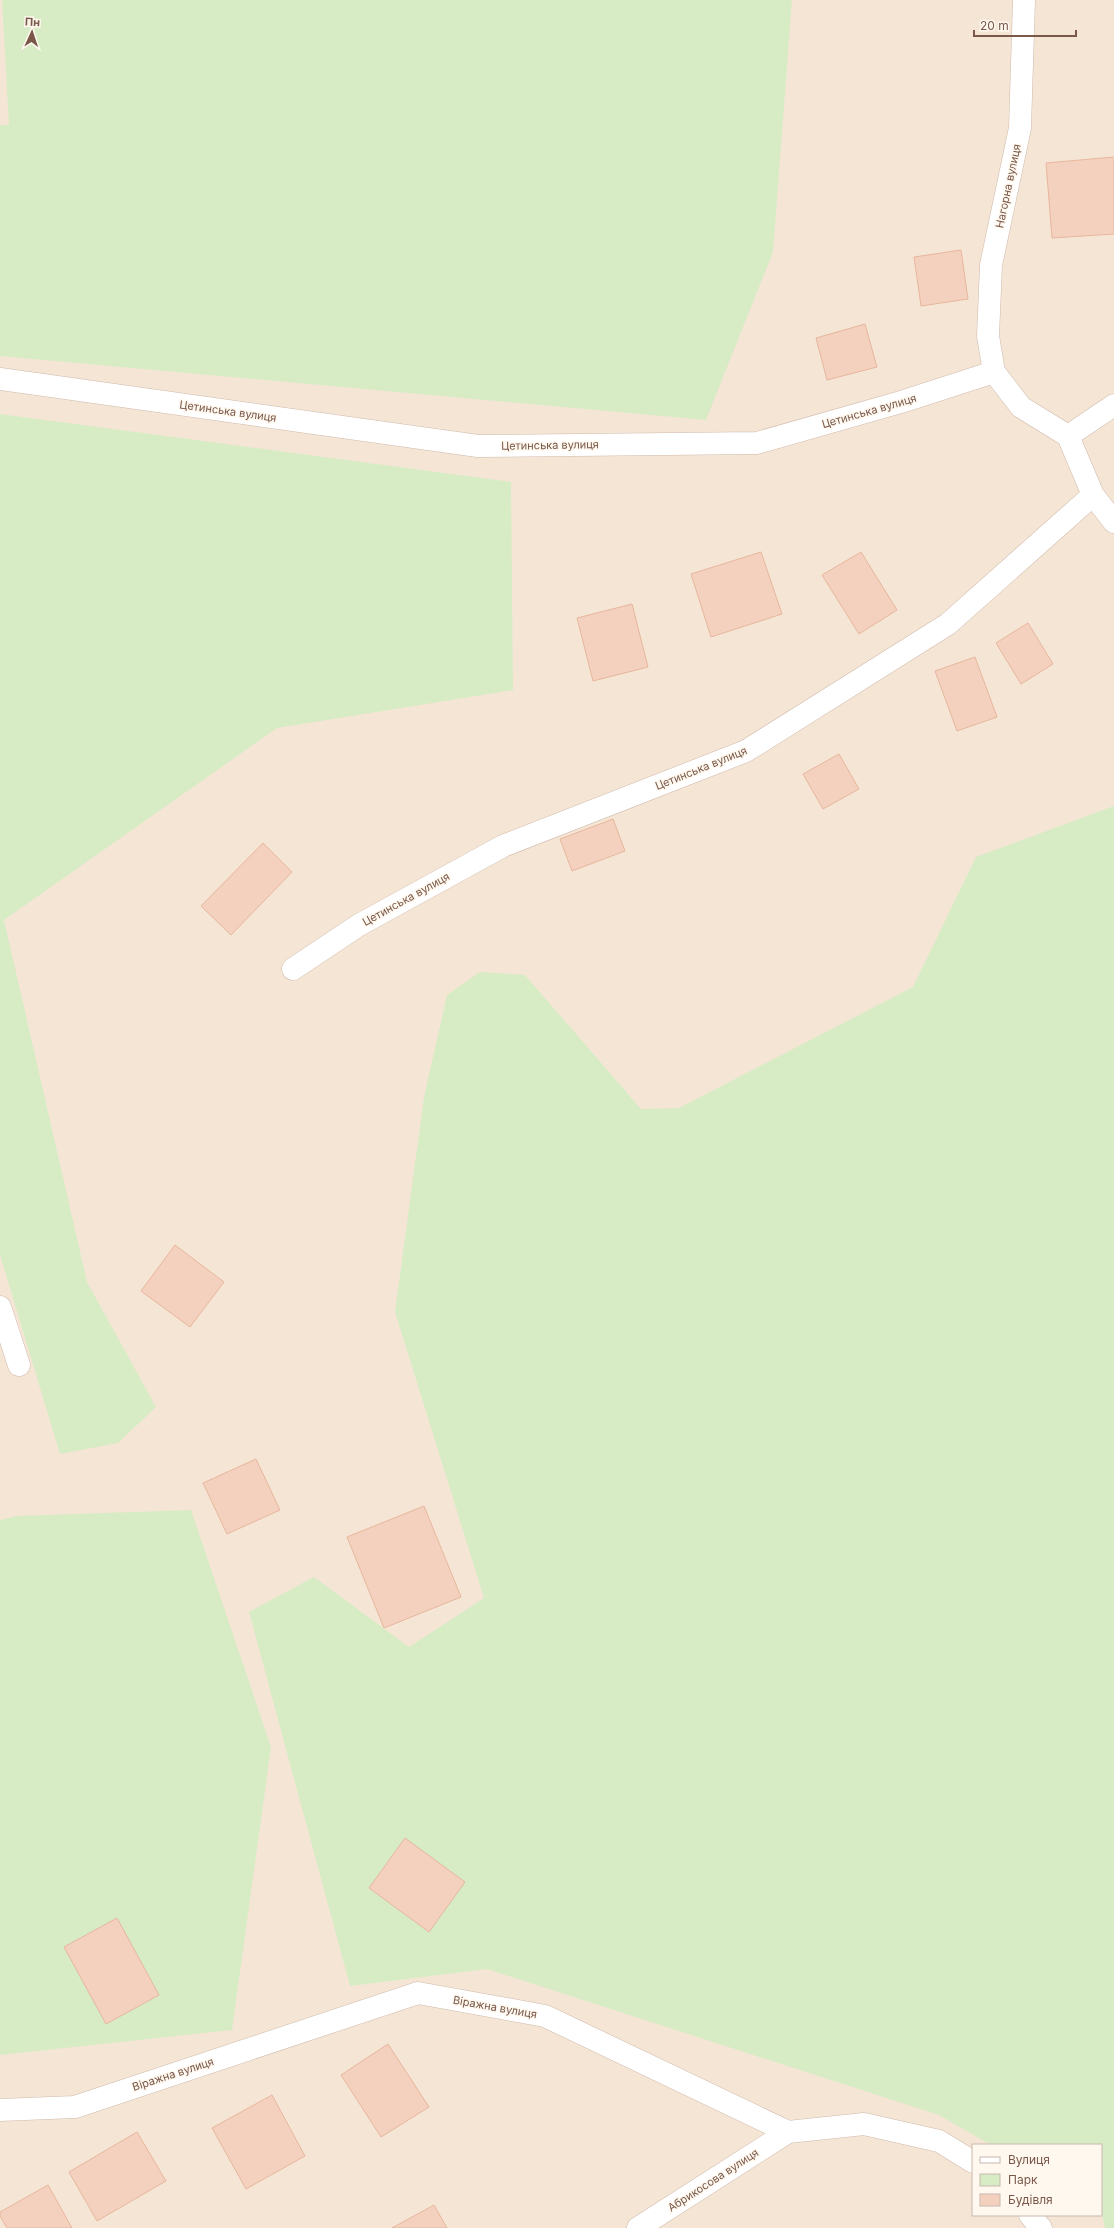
<svg xmlns="http://www.w3.org/2000/svg" width="1114" height="2228" viewBox="0 0 1114 2228" font-family="Inter,sans-serif">
	<style>
		.residential { fill: #f5e5d5; fill-rule: evenodd }
		.green { fill: #d7ecc5 }
		.building { fill: #f4d1be; stroke: #e7b69d }
		.lines { fill: none; stroke-linecap: round; stroke-linejoin: round }
		.street-casing { stroke: #d0baac; stroke-width: 23 }
		.street { stroke: #fff; stroke-width: 22 }
		.labels { text-anchor: middle; dominant-baseline: central; stroke-width: 3; stroke-linejoin: round; paint-order: stroke }
		.street-label { font-size: 11px; fill: #79584a; stroke: #fff8ef }
	</style>
	<rect width="100%" height="100%" fill="#fdf4e7"/>
	<!-- residential -->
	<path class="residential" d="M 0,0 L 1114,0 L 1114,2228 L 0,2228 ZM 973,2145 L 1101,2145 L 1101,2215 L 973,2215 Z"/>
	<!-- green -->
	<path class="green" d="M 2,0 L 792,0 L 773,252 L 706,420 L 0,356 L 0,125 L 9,125 Z
		M 0,414 L 511,482 L 513,690 L 277,728 L 4,920 L 87,1282 L 156,1407 L 118,1443 L 60,1454 L 0,1255 Z
		M 1114,806 L 1114,2228 L 1105,2228 L 1101,2210 L 1101,2145 L 991,2145 L 939,2115 L 487,1969 L 350,1986 L 249,1612 L 314,1577 L 409,1647 L 484,1598 L 395,1312 L 424,1097 L 447,995 L 480,972 L 525,975 L 641,1109 L 679,1108 L 913,987 L 976,857 Z
		M 191,1510 L 271,1747 L 232,2030 L 0,2055 L 0,1520 L 17,1516 Z"/>
	<!-- building -->
	<path class="building" d="M 1114,157 L 1114,234 L 1052,238 L 1046,163 Z
		M 961,250 L 968,299 L 921,306 L 914,257 Z
		M 865,324 L 877,367 L 827,380 L 816,338 Z
		M 761,552 L 782,614 L 711,637 L 691,574 Z
		M 861,552 L 897,610 L 859,634 L 822,575 Z
		M 632,604 L 648,667 L 593,681 L 577,618 Z
		M 1028,623 L 1053,664 L 1021,684 L 996,643 Z
		M 975,657 L 997,717 L 957,731 L 935,671 Z
		M 839,754 L 859,789 L 823,809 L 803,774 Z
		M 613,819 L 625,851 L 572,871 L 560,839 Z
		M 263,843 L 292,872 L 231,935 L 201,906 Z
		M 175,1245 L 224,1282 L 190,1327 L 141,1291 Z
		M 256,1459 L 280,1510 L 227,1534 L 203,1483 Z
		M 424,1506 L 461,1597 L 384,1628 L 347,1537 Z
		M 405,1838 L 465,1882 L 429,1932 L 369,1888 Z
		M 117,1918 L 159,1995 L 106,2024 L 64,1947 Z
		M 388,2044 L 429,2107 L 381,2137 L 341,2075 Z
		M 272,2095 L 305,2156 L 246,2189 L 212,2128 Z
		M 137,2132 L 166,2181 L 97,2221 L 69,2172 Z
		M 48,2185 L 72,2228 L 7,2228 L 0,2216 L 0,2212 Z
		M 434,2205 L 447,2228 L 392,2228 Z"/>
	<g class="lines">
		<!-- street casing -->
		<g class="street-casing">
			<path id="street" d="M 1024,0 L 1020,128 L 991,265 L 988,336 L 994,372 L 1021,407 L 1068,436 L 1093,495 L 1114,522
				M 0,379 L 478,446 L 757,443 L 901,402 L 994,372
				M 1068,436 L 1114,405
				M 293,969 L 359,925 L 503,846 L 746,751 L 948,624 L 1093,495
				M 0,1307 L 19,1365
				M 0,2110 L 75,2107 L 418,1993 L 545,2016 L 788,2132 L 864,2124 L 939,2141 L 973,2162
				M 1030,2215 L 1041,2228
				M 638,2228 L 788,2132"/>
		</g>
		<!-- street -->
		<use href="#street" class="street"/>
	</g>
	<g class="labels">
		<!-- street labels -->
		<g class="street-label">
			<text transform="translate(1008 186) rotate(-78)">Нагорна вулиця</text>
			<text transform="translate(228 411) rotate(8)">Цетинська вулиця</text>
			<text transform="translate(869 411) rotate(-16)">Цетинська вулиця</text>
			<text transform="translate(550 445) rotate(-1)">Цетинська вулиця</text>
			<text transform="translate(701 768) rotate(-22)">Цетинська вулиця</text>
			<text transform="translate(406 899) rotate(-29)">Цетинська вулиця</text>
			<text transform="translate(495 2007) rotate(10)">Віражна вулиця</text>
			<text transform="translate(173 2074) rotate(-18)">Віражна вулиця</text>
			<text transform="translate(713 2180) rotate(-33)">Абрикосова вулиця</text>
		</g>
	</g>
	<!-- legend -->
	<rect x="972" y="2144" width="130" height="72" fill="#fff8ef" stroke="#c9b8ad"/>
	<rect x="980" y="2157" width="20" height="6" fill="#ffffff" stroke="#c9b8ad"/>
	<text x="1008" y="2164" font-size="12" fill="#79584a">Вулиця</text>
	<rect x="980" y="2174" width="20" height="12" fill="#d7ecc5" stroke="#c9b8ad"/>
	<text x="1008" y="2184" font-size="12" fill="#79584a">Парк</text>
	<rect x="980" y="2194" width="20" height="12" fill="#f4d1be" stroke="#c9b8ad"/>
	<text x="1008" y="2204" font-size="12" fill="#79584a">Будівля</text>
	<!-- north arrow -->
	<g transform="translate(32 32) rotate(3)" stroke="#fff8ef" stroke-width="3" paint-order="stroke">
	<path d="M0-3L7 15L0 10L-7 15Z" fill="#79584a"/>
	<text y="-6" font-size="11" font-weight="bold" text-anchor="middle" fill="#79584a">Пн</text>
	</g>
	<!-- scale -->
	<path d="M974 30v6h102v-6" fill="none" stroke="#79584a" stroke-width="2"/>
	<text x="980" y="30" font-size="12" fill="#79584a" stroke="#fff8ef" stroke-width="3" paint-order="stroke">20 m</text>
</svg>
